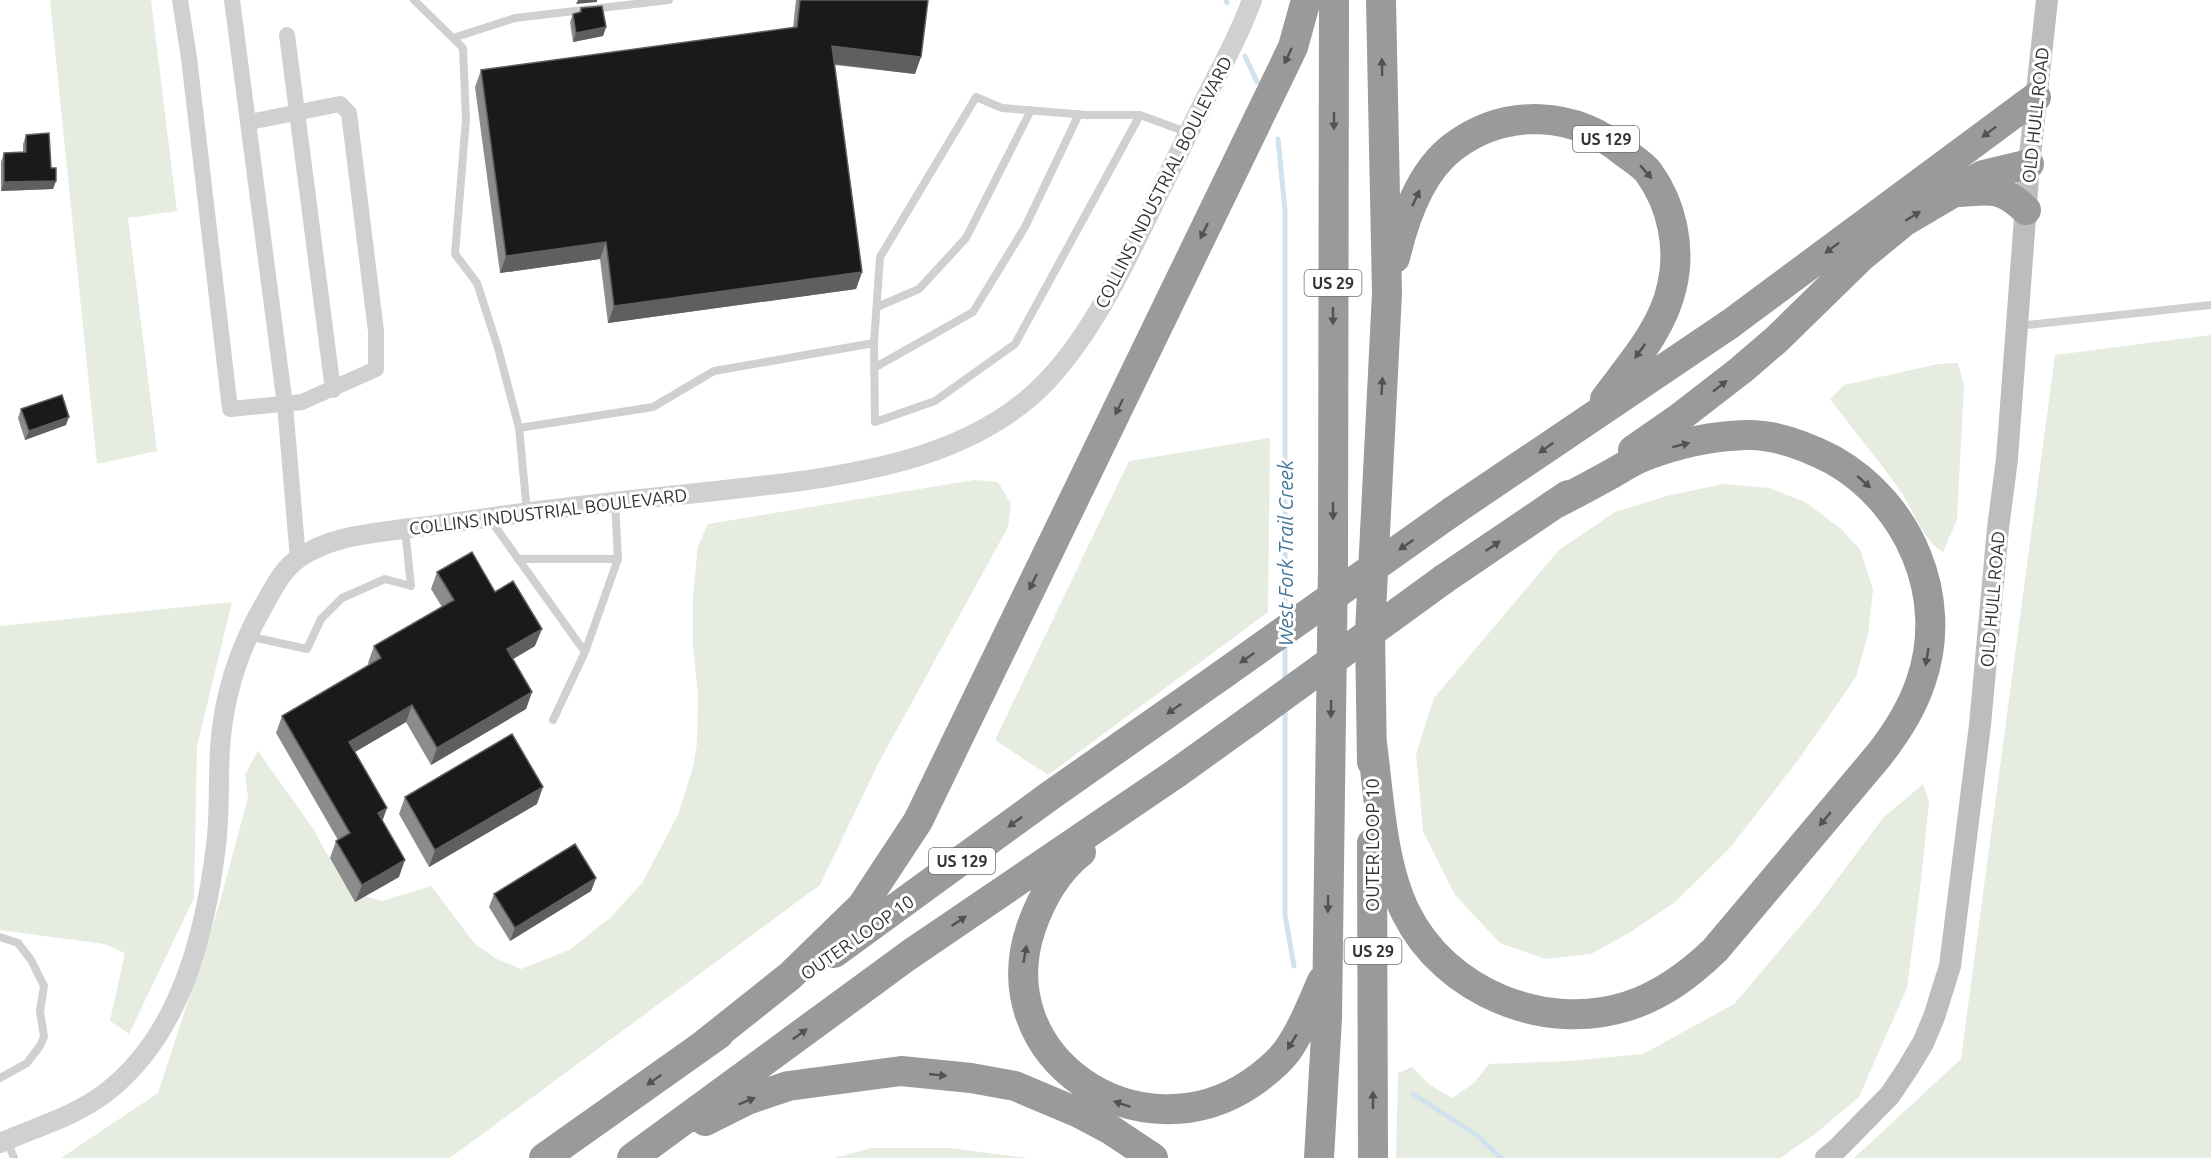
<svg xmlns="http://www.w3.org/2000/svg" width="2211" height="1158" viewBox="0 0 2211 1158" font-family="Ubuntu,sans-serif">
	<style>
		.green { fill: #e6ecdf }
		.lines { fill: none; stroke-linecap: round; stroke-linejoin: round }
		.stream { stroke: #cfe2ee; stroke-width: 5 }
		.service { stroke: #d0d0d0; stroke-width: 8 }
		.minor { stroke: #d0d0d0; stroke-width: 16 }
		.tertiary { stroke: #d0d0d0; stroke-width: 20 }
		.secondary { stroke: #bdbdbd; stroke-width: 22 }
		.motorway { stroke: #9a9a9a; stroke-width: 30 }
		.motorway-bridge { stroke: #9a9a9a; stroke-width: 30 }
		.wall { fill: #8c8c8c }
		.shaded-wall { fill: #5f5f5f }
		.building { fill: #1a1a1a; stroke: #5f5f5f; stroke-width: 1.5 }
		.oneway { fill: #525252 }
		.labels { text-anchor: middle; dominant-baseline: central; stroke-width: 6; stroke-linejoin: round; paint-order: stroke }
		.shield { fill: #fff; stroke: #707070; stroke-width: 1.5 }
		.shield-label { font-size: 16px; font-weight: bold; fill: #333 }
		.street-label { font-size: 18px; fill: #333; stroke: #fff }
		.water-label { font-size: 20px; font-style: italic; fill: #3f7597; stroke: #fff }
	</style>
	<rect width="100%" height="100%" fill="#fff"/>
	<!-- green -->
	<path class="green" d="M 50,0 L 151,0 L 177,211 L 128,218 L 157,451 L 97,464 Z
		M 2211,335 L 2211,1158 L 1854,1158 L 1961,1059 L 2055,355 Z
		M 1958,363 L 1964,385 L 1957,520 L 1943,552 C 1922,540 1915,512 1901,492 C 1879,460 1853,430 1830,399 L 1844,385 L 1938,364 Z
		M 1270,438 L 1268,612 L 1048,775 L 995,740 L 1129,461 Z
		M 974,480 L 998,482 L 1011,504 L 1008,527 L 878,764 L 820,885 L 450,1158 L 61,1158 L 158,1093 L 217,912 L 248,798 L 245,774 L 258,751 L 314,830 L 326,853 L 357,894 L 382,901 L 431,886 L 475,944 L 497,959 L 521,969 L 569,950 L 610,918 L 642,883 L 678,815 L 693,767 L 697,743 L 698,694 L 693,646 L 693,596 L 698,546 L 708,524 Z
		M 1723,484 L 1769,488 L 1805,502 L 1840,528 L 1860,549 L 1873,590 L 1868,634 L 1856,677 L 1799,759 L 1729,849 L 1675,902 L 1629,933 L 1591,954 L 1545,959 L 1500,943 L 1455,895 L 1423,831 L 1416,754 L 1434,698 L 1559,550 L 1615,512 L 1667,496 Z
		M 232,602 L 197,746 L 194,898 L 129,1034 L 110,1021 L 125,953 L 104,944 L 0,930 L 0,626 Z
		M 1923,784 L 1929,802 L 1921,881 L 1907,988 L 1859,1097 L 1815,1134 L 1780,1158 L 1396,1158 L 1398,1073 L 1412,1067 L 1430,1085 L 1452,1098 L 1474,1083 L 1489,1064 L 1570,1061 L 1643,1054 L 1734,1004 L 1814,910 L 1883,818 Z
		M 872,1148 L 950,1148 L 1028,1158 L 834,1158 Z"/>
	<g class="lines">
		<!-- stream -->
		<path class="stream" d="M 1226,0 L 1227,3
			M 1245,56 L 1257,82
			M 1278,139 L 1285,210 L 1285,617
			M 1285,683 L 1285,642
			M 1285,708 L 1285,915 L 1294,966
			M 1413,1094 L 1478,1136 L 1501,1158"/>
		<!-- service -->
		<path class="service" d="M 414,0 L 463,48 L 466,119 L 455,254 L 477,283 L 498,348 L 519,428 L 527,512
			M 453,38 L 515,18 L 669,0
			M 877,307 L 919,289 L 966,238 L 1031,110
			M 2018,326 L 2211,305
			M 874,343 L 880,257 L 976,97 L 1002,108 L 1087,115 L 1140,115
			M 874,368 L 973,312 L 1025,227 L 1079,114
			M 519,428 L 653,407 L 714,371 L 874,343 L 875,422 L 935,401 L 1015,344 L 1140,115 L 1189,133
			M 489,518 L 585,652 L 553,720
			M 518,559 L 618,559
			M 248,636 L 307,649 L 321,619 L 342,598 L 385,579 L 411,586 L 405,529
			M 585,652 L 618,559 L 615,502
			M 0,937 L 18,943 L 31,960 L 44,986 L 40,1011 L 44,1037 L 40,1046 L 27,1063 L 0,1078
			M 7,1140 L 14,1158"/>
		<!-- minor -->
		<path class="minor" d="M 180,0 L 189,58 L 230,409 L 302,402 L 376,369 L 376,331 L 349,113 L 340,104 L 250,122
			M 232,0 L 285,405 L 298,559
			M 287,35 L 333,390"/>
		<!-- tertiary -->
		<path class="tertiary" d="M 0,1143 C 36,1127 73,1117 104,1094 C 180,1037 205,935 216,846 C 220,814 218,782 220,749 C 223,698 239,648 265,603 C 274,587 283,569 299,558 C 332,535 371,534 410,528 C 445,524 480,519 515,514 C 582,505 649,498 716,491 C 828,478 964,468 1047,381 C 1096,329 1129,255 1160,191 C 1180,151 1199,110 1220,70 C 1232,47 1243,25 1252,0"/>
		<!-- secondary -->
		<path class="secondary" d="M 1826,1158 L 1838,1148 L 1890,1095 L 1908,1068 L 1923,1043 L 1934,1017 L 1950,966 L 1980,725 L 1998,528 L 2007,459 L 2029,164 L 2047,0"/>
		<!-- motorway -->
		<path class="motorway" d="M 1959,192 C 1991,190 2001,186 2026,210
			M 1395,258 C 1404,219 1420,172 1453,147 C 1506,107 1575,111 1625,153 C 1633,159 1643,165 1649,173 C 1672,205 1681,248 1672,286 C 1663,329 1631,364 1605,399
			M 1633,450 L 1679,418 L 1741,370 L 1776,340 L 1861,257 L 1905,221 L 1983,175 L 2029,164
			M 1453,511 L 1730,324 L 2036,97
			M 1444,579 L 1568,495
			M 1372,743 C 1379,797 1382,865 1406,913 C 1445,992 1545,1033 1628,1006 C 1662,995 1689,975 1715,950 L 1879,755 C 1897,732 1912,709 1921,681 C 1950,597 1909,503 1833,460 C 1808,447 1775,434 1746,435 C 1713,436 1676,444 1645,456 C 1634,460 1623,467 1613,473 C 1593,484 1573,495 1553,505
			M 1372,762 L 1370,632 L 1387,293 L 1381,0
			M 1372,843 L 1373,1158
			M 1081,852 C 1057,871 1041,899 1031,928 C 987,1058 1139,1158 1250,1084 C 1263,1075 1277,1064 1287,1051 C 1302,1030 1312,1004 1322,981
			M 834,953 L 1051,795 L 1222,675
			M 702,1046 L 790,976 L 862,906 L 918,821 L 1281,72 L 1293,47 L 1306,0
			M 705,1121 L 747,1100 L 788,1086 L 901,1071 L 971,1078 L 1015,1086 L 1079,1113 L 1111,1130 L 1153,1158
			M 544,1158 L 719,1034
			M 632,1158 L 909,955 L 1178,772 L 1249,721
			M 1319,1158 L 1327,1018 L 1333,566 L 1334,0"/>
		<!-- motorway-bridge -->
		<path class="motorway-bridge" d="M 1222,675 L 1453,511
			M 1249,721 L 1444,579"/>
	</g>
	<!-- wall -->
	<path class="wall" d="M 796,0 L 928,0 L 915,74 L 835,65 L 862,272 L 856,289 L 608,323 L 600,259 L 500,273 L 475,87 L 481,70 L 793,28 Z
		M 581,8 L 606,27 L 603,36 L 573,42 L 570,22 L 573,14 L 579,12 Z
		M 26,135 L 51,168 L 56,181 L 53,189 L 1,191 L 1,162 L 4,153 L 23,152 L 23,144 Z
		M 21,409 L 66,425 L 25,440 L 18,418 Z
		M 437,572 L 495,592 L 535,646 L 513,659 L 532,692 L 526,709 L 431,765 L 406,722 L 355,752 L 382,821 L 399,877 L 355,902 L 330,858 L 336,841 L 338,840 L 276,733 L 282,716 L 369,665 L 368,663 L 374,646 L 442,607 L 431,589 Z
		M 405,797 L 537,804 L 429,867 L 399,814 Z
		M 596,878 L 591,891 L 510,941 L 489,907 L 494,894 Z"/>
	<!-- shaded-wall -->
	<path class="shaded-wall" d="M 578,0 L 597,0 L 597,2 L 576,4 Z
		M 606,27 L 603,36 L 573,42 L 576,33 Z
		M 832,46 L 921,57 L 915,74 L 826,63 Z
		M 56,181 L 53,189 L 1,191 L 4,182 Z
		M 606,242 L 600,259 L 500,273 L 506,256 Z
		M 862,272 L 856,289 L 608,323 L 614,306 Z
		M 69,417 L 66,425 L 25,440 L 29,431 Z
		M 542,629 L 535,646 L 501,666 L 507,649 Z
		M 532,692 L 526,709 L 431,765 L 437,748 Z
		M 412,705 L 406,722 L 343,759 L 349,742 Z
		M 543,787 L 537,804 L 429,867 L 435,850 Z
		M 387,808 L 381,825 L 378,813 Z
		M 405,860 L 399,877 L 355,902 L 362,885 Z
		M 596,878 L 591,891 L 510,941 L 515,928 Z"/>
	<!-- building -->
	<path class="building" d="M 800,0 L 928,0 L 921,57 L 832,46 L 862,272 L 614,306 L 606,242 L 506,256 L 481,70 L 797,27 Z
		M 602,6 L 606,27 L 576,33 L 573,14 L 581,12 L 581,8 Z
		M 49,133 L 51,168 L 56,168 L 56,181 L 4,182 L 4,153 L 26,152 L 26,135 Z
		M 62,395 L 69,417 L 29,431 L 21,409 Z
		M 472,552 L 495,592 L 513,581 L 542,629 L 507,649 L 532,692 L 437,748 L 412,705 L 349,742 L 387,808 L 378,813 L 405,860 L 362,885 L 336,841 L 350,833 L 282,716 L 381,658 L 374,646 L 454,600 L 437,572 Z
		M 512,734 L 543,787 L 435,850 L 405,797 Z
		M 575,844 L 596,878 L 515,928 L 494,894 Z"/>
	<!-- one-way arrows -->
	<defs><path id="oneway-solid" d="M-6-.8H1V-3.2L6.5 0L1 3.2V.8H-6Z" transform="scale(1.5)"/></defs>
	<g class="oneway">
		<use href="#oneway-solid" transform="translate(1288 56) rotate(115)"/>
		<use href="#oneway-solid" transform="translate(1382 67) rotate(-91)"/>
		<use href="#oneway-solid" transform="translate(1334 121) rotate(90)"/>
		<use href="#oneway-solid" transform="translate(1989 132) rotate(143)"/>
		<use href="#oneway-solid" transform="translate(1646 172) rotate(49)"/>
		<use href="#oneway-solid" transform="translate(1416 198) rotate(-65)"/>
		<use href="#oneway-solid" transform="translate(1913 216) rotate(-32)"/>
		<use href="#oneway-solid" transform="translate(1204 231) rotate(116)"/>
		<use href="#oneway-solid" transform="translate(1832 248) rotate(143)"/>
		<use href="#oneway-solid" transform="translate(1333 316) rotate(90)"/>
		<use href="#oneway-solid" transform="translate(1640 351) rotate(126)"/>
		<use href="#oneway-solid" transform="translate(1382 386) rotate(-87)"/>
		<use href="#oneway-solid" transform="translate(1720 386) rotate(-38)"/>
		<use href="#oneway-solid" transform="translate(1119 407) rotate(116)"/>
		<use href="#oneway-solid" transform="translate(1681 445) rotate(-14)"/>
		<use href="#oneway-solid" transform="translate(1546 448) rotate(145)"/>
		<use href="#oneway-solid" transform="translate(1864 482) rotate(42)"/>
		<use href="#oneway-solid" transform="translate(1333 511) rotate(90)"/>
		<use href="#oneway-solid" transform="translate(1406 545) rotate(145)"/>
		<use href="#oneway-solid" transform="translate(1493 546) rotate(-34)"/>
		<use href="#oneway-solid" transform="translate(1033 582) rotate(116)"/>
		<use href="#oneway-solid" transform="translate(1927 657) rotate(100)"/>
		<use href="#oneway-solid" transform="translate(1247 658) rotate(145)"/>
		<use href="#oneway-solid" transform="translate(1174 709) rotate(145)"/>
		<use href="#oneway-solid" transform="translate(1331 709) rotate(91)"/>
		<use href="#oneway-solid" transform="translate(1825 819) rotate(130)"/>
		<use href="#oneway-solid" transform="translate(1015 822) rotate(144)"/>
		<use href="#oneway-solid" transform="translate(1328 904) rotate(91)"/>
		<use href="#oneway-solid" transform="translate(959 921) rotate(-34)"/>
		<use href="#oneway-solid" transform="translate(1025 954) rotate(-80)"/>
		<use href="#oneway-solid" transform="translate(800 1034) rotate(-36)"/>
		<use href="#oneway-solid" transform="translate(1292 1042) rotate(121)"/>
		<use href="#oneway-solid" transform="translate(938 1075) rotate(6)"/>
		<use href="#oneway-solid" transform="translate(654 1080) rotate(145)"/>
		<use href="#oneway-solid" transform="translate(1373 1100) rotate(-90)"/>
		<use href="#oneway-solid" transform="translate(747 1101) rotate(-22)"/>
		<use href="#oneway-solid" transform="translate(1122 1104) rotate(-162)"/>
	</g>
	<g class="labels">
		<!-- shield labels -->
		<g class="shield">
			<rect x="1573" y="126" width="66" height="26" rx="4.5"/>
			<rect x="1304.5" y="270" width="57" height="26" rx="4.5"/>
			<rect x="929" y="848" width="66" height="26" rx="4.5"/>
			<rect x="1344.5" y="938" width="57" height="26" rx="4.5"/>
		</g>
		<g class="shield-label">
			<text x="1606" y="139">US 129</text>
			<text x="1333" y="283">US 29</text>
			<text x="962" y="861">US 129</text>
			<text x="1373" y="951">US 29</text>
		</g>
		<!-- street labels -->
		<g class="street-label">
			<text transform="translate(2035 115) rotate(-84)">OLD HULL ROAD</text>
			<text transform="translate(1163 182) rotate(-63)">COLLINS INDUSTRIAL BOULEVARD</text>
			<text transform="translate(548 511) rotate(-7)">COLLINS INDUSTRIAL BOULEVARD</text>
			<text transform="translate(1992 599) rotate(-85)">OLD HULL ROAD</text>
			<text transform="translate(1372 845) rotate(-90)">OUTER LOOP 10</text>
			<text transform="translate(857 937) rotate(-35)">OUTER LOOP 10</text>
		</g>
		<!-- water labels -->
		<g class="water-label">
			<text transform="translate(1285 553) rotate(-90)">West Fork Trail Creek</text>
		</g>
	</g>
</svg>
